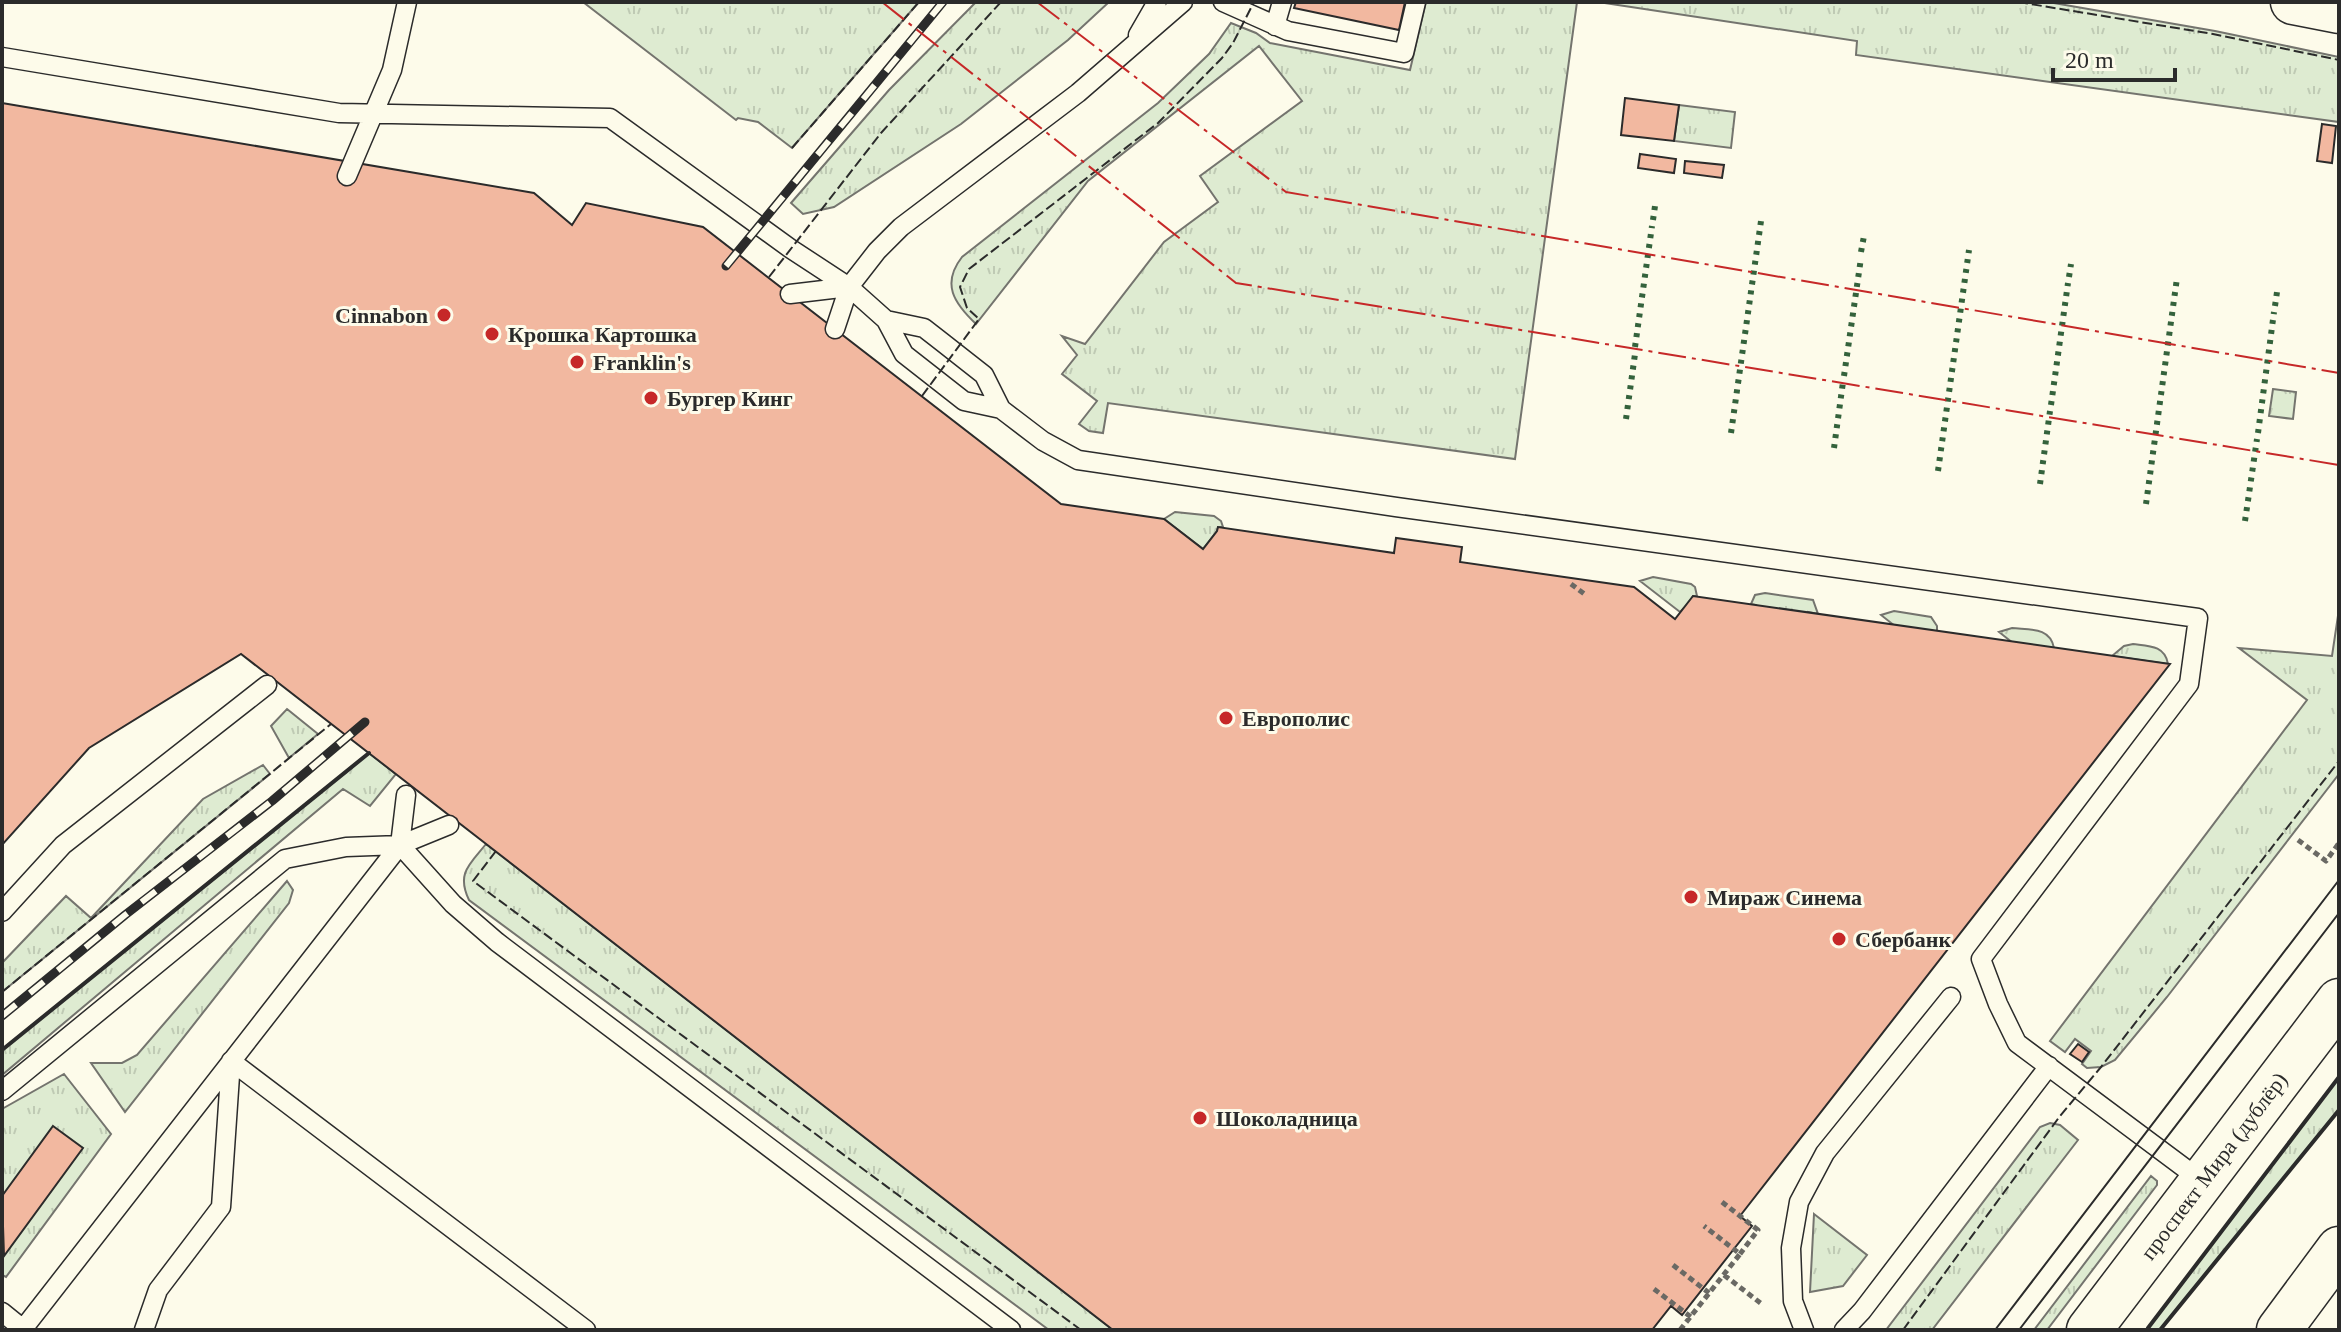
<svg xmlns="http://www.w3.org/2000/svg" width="2341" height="1332" viewBox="0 0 2341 1332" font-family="Georgia,serif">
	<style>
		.grass { fill: url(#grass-tufts); stroke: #74746e; stroke-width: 2 }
		.building { fill: #f2b8a0; stroke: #2b2b2b; stroke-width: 2 }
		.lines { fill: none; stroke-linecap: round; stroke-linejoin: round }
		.lane-casing { stroke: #2b2b2b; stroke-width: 21 }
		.secondary-casing { stroke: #2b2b2b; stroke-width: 47 }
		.primary-casing { stroke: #2b2b2b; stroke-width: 47 }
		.path { stroke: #6a6964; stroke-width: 5; stroke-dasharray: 6 4; stroke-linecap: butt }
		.lane { stroke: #fdfbea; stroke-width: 18 }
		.secondary { stroke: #fdfbea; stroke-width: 44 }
		.primary { stroke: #fdfbea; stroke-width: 44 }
		.tram { stroke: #2b2b2b; stroke-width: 2 }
		.rail-casing { stroke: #2b2b2b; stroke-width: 9 }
		.rail { stroke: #fdfbea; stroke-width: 6; stroke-dasharray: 18; stroke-linecap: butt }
		.hedge { stroke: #34623c; stroke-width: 6; stroke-dasharray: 4 6; stroke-linecap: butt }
		.fence { stroke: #2b2b2b; stroke-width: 2; stroke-dasharray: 10 4; stroke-linecap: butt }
		.wall { stroke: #2b2b2b; stroke-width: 4 }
		.power { stroke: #c62828; stroke-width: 2; stroke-dasharray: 28 6 4 6; stroke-linecap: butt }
		.poi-dot { fill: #c62828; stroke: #fdfbea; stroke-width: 3 }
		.labels { text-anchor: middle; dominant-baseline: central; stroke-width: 6; stroke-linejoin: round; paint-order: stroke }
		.poi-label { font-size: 22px; font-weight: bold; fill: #2b2b2b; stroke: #fdfbea; text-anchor: start }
		.street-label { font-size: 22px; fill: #2b2b2b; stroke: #fdfbea }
	</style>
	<defs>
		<pattern id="grass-tufts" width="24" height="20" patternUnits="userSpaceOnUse" patternTransform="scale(2)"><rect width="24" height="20" fill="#deebd1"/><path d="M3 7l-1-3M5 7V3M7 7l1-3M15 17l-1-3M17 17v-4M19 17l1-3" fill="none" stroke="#bfcab4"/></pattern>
	</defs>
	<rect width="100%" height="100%" fill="#fdfbea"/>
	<!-- grass -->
	<path class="grass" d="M 583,2 L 919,2 L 792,148 L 758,122 L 738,118 L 736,120 Z
		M 976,2 L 1109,2 L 1068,40 L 961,124 L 834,207 L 803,214 L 791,203 L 889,90 Z
		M 1426,2 L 1577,2 L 1515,459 L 1108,403 L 1103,433 L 1089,431 L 1079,424 L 1097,401 L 1062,374 L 1077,355 L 1062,336 L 1085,344 L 1164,242 L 1218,202 L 1200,176 L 1302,101 L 1259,46 L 1088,181 L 976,324 C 954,303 941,284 962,257 L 1158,103 L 1209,54 L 1231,23 L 1256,33 L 1270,43 L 1410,70 Z
		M 1598,2 L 2048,2 L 2215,31 L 2339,57 L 2339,122 L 1856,55 L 1857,41 Z
		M 1679,105 L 1735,112 L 1731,148 L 1674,141 Z
		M 2273,389 L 2296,392 L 2293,419 L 2269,416 Z
		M 1175,512 L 1214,516 L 1221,521 L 1223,527 L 1218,527 L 1217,531 L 1203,549 L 1164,519 Z
		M 1653,577 L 1691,584 L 1695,587 L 1697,596 L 1693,596 L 1686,611 L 1683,609 L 1680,612 L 1640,581 Z
		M 1765,593 L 1813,600 L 1818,614 L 1808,612 L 1807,617 L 1755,609 L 1756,605 L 1751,604 L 1755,595 Z
		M 2339,609 L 2339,774 L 2167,997 L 2115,1060 L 2101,1067 L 2087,1068 L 2082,1064 L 2091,1051 L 2075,1039 L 2065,1052 L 2050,1041 L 2307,700 L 2239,648 L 2332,656 Z
		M 1894,611 L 1931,617 L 1937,626 L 1937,631 L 1919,645 L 1881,615 Z
		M 2012,628 C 2030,630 2050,627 2054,648 L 2037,662 L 1999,632 Z
		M 2133,644 C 2148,646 2165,645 2168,664 L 2112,656 L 2124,646 Z
		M 287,709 L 318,734 L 289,758 L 271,726 Z
		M 369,753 L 396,774 L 370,806 L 343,789 L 2,1075 L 2,1050 Z
		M 263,765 L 270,774 L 2,992 L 2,963 L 66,896 L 91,918 L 203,799 Z
		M 486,844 L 503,857 L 1113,1330 L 1049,1330 L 469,900 C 456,873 470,864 486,844 Z
		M 287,881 L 293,890 L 289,903 L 125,1112 L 91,1063 L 122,1063 L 137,1055 Z
		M 64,1074 L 111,1134 L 6,1277 L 2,1275 L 2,1109 Z
		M 2339,1077 L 2339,1110 L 2160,1330 L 2147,1330 Z
		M 2050,1123 L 2060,1125 L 2078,1140 L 1932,1330 L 1886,1330 L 2040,1127 Z
		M 2151,1176 L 2157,1181 L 2157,1185 L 2047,1330 L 2034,1330 Z
		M 1814,1214 L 1867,1255 L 1843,1286 L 1810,1292 Z"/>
	<!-- building -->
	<path class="building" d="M 1296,2 L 1405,2 L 1399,30 L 1294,8 Z
		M 1625,98 L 1679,105 L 1674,141 L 1621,135 Z
		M 2,103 L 534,193 L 572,225 L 586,203 L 703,227 L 1061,504 L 1164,519 L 1203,549 L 1217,531 L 1218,527 L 1394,553 L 1396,538 L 1462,547 L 1460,562 L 1634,587 L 1675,619 L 1693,596 L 2170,664 L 1740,1216 L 1752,1226 L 1682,1315 L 1671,1306 L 1652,1330 L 1113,1330 L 241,654 L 89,748 L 2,845 Z
		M 2322,124 L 2336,126 L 2332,163 L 2317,161 Z
		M 1640,154 L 1676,159 L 1674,173 L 1638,168 Z
		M 1685,161 L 1724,165 L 1722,178 L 1684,173 Z
		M 2078,1044 L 2089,1052 L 2082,1062 L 2070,1054 Z
		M 53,1126 L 83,1148 L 4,1256 L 2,1196 Z"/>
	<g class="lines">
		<!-- lane casing -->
		<g class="lane-casing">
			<path id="lane" d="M 1223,2 L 1288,31 L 1404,53 L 1416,2
				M 1275,26 L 1282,2
				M 1138,35 L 1157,2
				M 2,57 L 339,113 L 610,118 L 791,249 L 849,287 L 886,320 L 904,354 L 964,401 L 1001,409 L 1043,441 L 1078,460 L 1396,507 L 2198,618 L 2189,684 L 1981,959 L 1998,1004 L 2017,1043 L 2202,1181
				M 347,176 L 392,70 L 407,2
				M 790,294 L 849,287
				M 886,320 L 924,328 L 942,342 L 984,375 L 1001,409
				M 835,329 L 849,287 L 877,251 L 901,227 L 1078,93 L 1183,2
				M 400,845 L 453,904 L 497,942 L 1011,1330
				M 2,912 L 63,845 L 267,685
				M 231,1061 L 586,1330
				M 2,1091 L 285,859 L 346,847 L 400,845 L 449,825
				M 2,1312 L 23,1329 L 400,845 L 406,795
				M 144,1330 L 158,1290 L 221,1207 L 231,1061
				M 1804,1330 L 1793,1301 L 1791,1248 L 1799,1202 L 1825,1153 L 1951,997
				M 1844,1330 L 1862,1311 L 2049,1066"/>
		</g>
		<!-- secondary casing -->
		<g class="secondary-casing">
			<path id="secondary" d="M 2293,2 L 2339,11
				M 2089,1330 L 2339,1001"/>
		</g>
		<!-- primary casing -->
		<g class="primary-casing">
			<path id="primary" d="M 2279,1330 L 2339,1249"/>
		</g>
		<!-- path -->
		<path class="path" d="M 1571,584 L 1587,596
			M 2298,840 L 2326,861 L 2339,843
			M 1722,1202 L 1758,1230 L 1740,1254
			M 1673,1265 L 1709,1293
			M 1724,1275 L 1763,1305
			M 1654,1289 L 1691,1317
			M 1680,1330 L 1740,1254 L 1704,1226"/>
		<!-- lane -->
		<use href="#lane" class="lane"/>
		<!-- secondary -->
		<use href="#secondary" class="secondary"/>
		<!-- primary -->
		<use href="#primary" class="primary"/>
		<!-- tram -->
		<path class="tram" d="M 1995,1330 L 2339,880
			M 2019,1330 L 2339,913"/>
		<!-- rail casing -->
		<g class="rail-casing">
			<path id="rail" d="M 726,266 L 943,2
				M 2,1016 L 125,915 L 272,801 L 365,722"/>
		</g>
		<!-- rail -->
		<use href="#rail" class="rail"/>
		<!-- hedge -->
		<path class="hedge" d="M 1653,220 L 1655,206
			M 1861,252 L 1864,236
			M 2069,277 L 2071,264
			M 2275,306 L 2277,292
			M 1635,347 L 1652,226
			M 1844,376 L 1861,258
			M 2051,405 L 2068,283
			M 1626,419 L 1635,354
			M 1731,433 L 1761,221
			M 2258,433 L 2274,312
			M 1834,448 L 1843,382
			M 1938,471 L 1969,250
			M 2040,484 L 2050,411
			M 2146,504 L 2177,278
			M 2245,521 L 2257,439"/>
		<!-- fence -->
		<path class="fence" d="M 2018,2 L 2213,34 L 2339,60
			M 792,148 L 919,2
			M 769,277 L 881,133 L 1001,2
			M 922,396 L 979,319 L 967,308 L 960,287 L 969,269 L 1158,123 L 1222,58 L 1233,43 L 1254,2
			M 496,851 L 473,881 L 1081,1330
			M 2,992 L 331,724
			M 1903,1330 L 2060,1116 L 2101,1067 L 2339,761"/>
		<!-- wall -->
		<path class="wall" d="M 2,1050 L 369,753
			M 2148,1328 L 2339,1077
			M 2160,1330 L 2339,1110"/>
		<!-- power -->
		<path class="power" d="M 882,2 L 1236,283 L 2339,465
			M 1037,2 L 1286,192 L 2339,373"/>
	</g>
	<!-- markers -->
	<g class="poi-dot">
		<circle cx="444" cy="315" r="8"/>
		<circle cx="492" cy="334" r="8"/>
		<circle cx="577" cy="362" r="8"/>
		<circle cx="651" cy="398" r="8"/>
		<circle cx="1226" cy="718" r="8"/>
		<circle cx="1691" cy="897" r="8"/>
		<circle cx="1839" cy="939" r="8"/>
		<circle cx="1200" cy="1118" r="8"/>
	</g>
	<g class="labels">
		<!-- poi labels -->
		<g class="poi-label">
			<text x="428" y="315" text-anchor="end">Cinnabon</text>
			<text x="508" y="334">Крошка Картошка</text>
			<text x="593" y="362">Franklin's</text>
			<text x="667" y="398">Бургер Кинг</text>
			<text x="1242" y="718">Европолис</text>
			<text x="1707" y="897">Мираж Синема</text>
			<text x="1855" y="939">Сбербанк</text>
			<text x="1216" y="1118">Шоколадница</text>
		</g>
		<!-- street labels -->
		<g class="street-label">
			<text transform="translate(2214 1166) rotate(-53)">проспект Мира (дублёр)</text>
		</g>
	</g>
	<!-- border -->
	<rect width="2341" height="1332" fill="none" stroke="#2b2b2b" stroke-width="8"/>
	<!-- scale -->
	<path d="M2053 68v12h122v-12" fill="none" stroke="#2b2b2b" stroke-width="4"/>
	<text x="2065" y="68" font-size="24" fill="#2b2b2b" stroke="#fdfbea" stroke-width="6" paint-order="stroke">20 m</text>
</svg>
